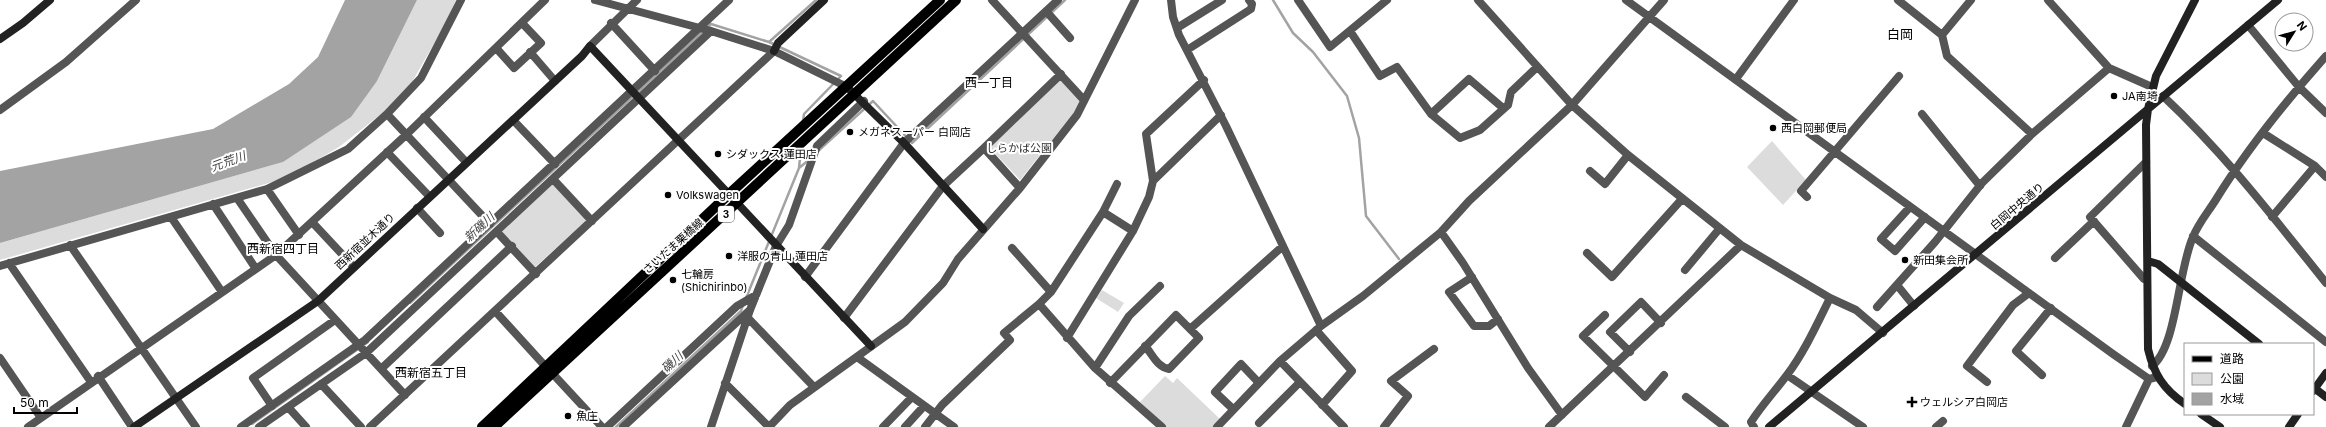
<svg xmlns="http://www.w3.org/2000/svg" width="2326" height="427" viewBox="0 0 2326 427" font-family="Inter,'Noto Sans JP',sans-serif">
	<style>
		.green { fill: #dcdcdc }
		.water { fill: #a3a3a3 }
		.lines { fill: none; stroke-linecap: round; stroke-linejoin: round }
		.stream { stroke: #a3a3a3; stroke-width: 2.5 }
		.street { stroke: #555; stroke-width: 8 }
		.secondary { stroke: #222; stroke-width: 8 }
		.primary { stroke: #000; stroke-width: 10 }
		.poi-dot { fill: #000; stroke: #fff; stroke-width: 1.5 }
		.labels { text-anchor: middle; dominant-baseline: central; stroke-width: 4; stroke-linejoin: round; paint-order: stroke }
		.shield { fill: #fff; stroke: #4c4c4c; stroke-width: 1 }
		.shield-label { font-size: 10px; font-weight: bold; fill: #000 }
		.poi-label { font-size: 11px; fill: #000; stroke: #fff; text-anchor: start }
		.park-label { font-size: 11px; fill: #333; stroke: #fff }
		.street-label { font-size: 11px; fill: #000; stroke: #fff }
		.neighbourhood-label { font-size: 12px; fill: #000; stroke: #fff }
		.water-label { font-size: 12px; font-style: italic; fill: #444; stroke: #fff }
		.quarter-label { font-size: 13px; fill: #000; stroke: #fff }
	</style>
	<rect width="100%" height="100%" fill="#fff"/>
	<!-- green -->
	<path class="green" d="M 417,0 L 456,0 L 444,26 L 412,82 L 385,111 L 339,147 L 286,178 L 0,260 L 0,243 L 283,162 L 377,81 Z
		M 1060,79 L 1080,100 L 1073,114 L 1020,180 L 990,148 Z
		M 1772,141 L 1806,180 L 1783,205 L 1747,167 Z
		M 552,182 L 587,220 L 534,268 L 499,230 Z
		M 1102,290 L 1124,303 L 1118,312 L 1096,298 Z
		M 1165,376 L 1173,383 L 1177,378 L 1220,419 L 1213,427 L 1166,427 L 1140,402 Z"/>
	<!-- water -->
	<path class="water" d="M 345,0 L 417,0 L 377,81 L 351,117 L 283,162 L 0,243 L 0,171 L 213,129 L 289,84 L 318,57 Z"/>
	<g class="lines">
		<!-- stream -->
		<path class="stream" d="M 1273,0 L 1293,33 L 1313,52 L 1347,96 L 1359,138 L 1366,216 L 1399,259
			M 769,42 L 841,76 L 804,114 L 803,121
			M 818,151 L 873,101 L 912,143 L 1065,0
			M 799,168 L 810,159
			M 746,298 L 799,168 L 801,148
			M 410,303 L 711,24 L 769,42 L 816,0
			M 252,424 L 368,342
			M 616,427 L 741,311 L 743,305"/>
		<!-- street -->
		<path class="street" d="M 595,0 L 711,31 L 774,51 L 847,87
			M 992,0 L 1083,99
			M 1171,0 L 1173,17 L 1179,35 L 1226,126 L 1321,326
			M 1298,0 L 1330,47 L 1387,0
			M 1478,0 L 1572,105 L 1628,155 L 1741,245 L 1830,298 L 1856,310 L 1883,333
			M 1626,0 L 2113,354 L 2149,379 L 2157,377
			M 1898,0 L 1942,35 L 1947,56 L 2032,134
			M 2048,0 L 2109,68
			M 1046,11 L 1070,38
			M 611,23 L 655,71
			M 2248,25 L 2299,87 L 2326,113
			M 1177,28 L 1222,0
			M 1350,31 L 1380,76 L 1397,67 L 1431,114 L 1460,138 L 1480,130 L 1508,105 L 1511,92 L 1537,67
			M 1942,35 L 1971,0
			M 590,46 L 637,0
			M 497,49 L 514,68 L 541,43 L 522,23
			M 1187,50 L 1251,9 L 1252,4 L 1249,0
			M 530,52 L 555,81
			M 1736,79 L 1794,0
			M 2163,96 C 2225,154 2273,217 2326,283
			M 0,110 L 66,62 L 136,0
			M 387,114 L 490,224
			M 1431,114 L 1469,79 L 1503,108
			M 1922,114 L 1980,186
			M 424,117 L 466,162
			M 513,120 L 555,164
			M 2263,133 L 2315,166 L 2326,177
			M 387,152 L 429,196
			M 2146,162 L 2090,217 L 2144,279 L 2147,279
			M 1590,171 L 1605,184 L 1628,155
			M 553,179 L 592,221
			M 1153,181 L 1146,134 L 1204,80
			M 1020,188 L 984,148 L 1061,74
			M 267,189 L 299,235
			M 1807,197 L 1801,191 L 1899,76
			M 237,198 L 276,255 L 405,395
			M 213,204 L 256,269
			M 1910,207 L 1881,239 L 1895,251 L 1925,217
			M 417,208 L 440,233
			M 1103,212 L 1133,231
			M 171,217 L 222,292
			M 2272,217 L 2315,166
			M 312,222 L 354,267
			M 497,232 L 536,274
			M 1441,232 L 1463,263 L 1528,368 L 1562,415
			M 2193,236 L 2326,342
			M 70,245 L 196,427
			M 1012,248 L 1051,292 L 1039,304 L 1095,368 L 1162,427
			M 1587,253 L 1612,277 L 1682,199
			M 2055,258 L 2094,221
			M 9,263 L 91,382
			M 0,266 L 267,189 L 348,149 L 387,114 L 421,78 L 461,0
			M 1685,270 L 1720,228
			M 805,277 L 904,143 L 1058,0
			M 1472,277 L 1449,292 L 1474,326 L 1489,326 L 1498,319
			M 1897,285 L 1914,306
			M 1051,292 L 1103,212 L 1117,184
			M 1877,307 L 1935,242 L 1982,183 L 2032,134 L 2109,68 L 2152,87
			M 495,311 L 546,367
			M 1605,315 L 1583,336 L 1645,397 L 1664,375
			M 748,318 L 814,387
			M 844,318 L 943,186 L 984,148
			M 1190,329 L 1283,246
			M 1316,330 L 1352,371 L 1322,405
			M 1067,338 L 1133,231 L 1149,197 L 1153,181 L 1221,115
			M 1630,352 L 1610,332 L 1641,302 L 1661,323
			M 857,357 L 954,427
			M 0,358 L 41,418
			M 1280,361 L 1344,427
			M 2152,366 C 2177,347 2178,269 2193,237 C 2198,224 2208,212 2215,201 C 2247,149 2286,101 2326,56
			M 1095,368 L 1129,316 L 1160,286
			M 381,369 L 512,246
			M 552,373 L 602,427
			M 1787,375 L 1863,427
			M 2042,375 L 2016,351 L 2051,308
			M 98,376 L 132,427
			M 1987,382 L 1967,366 L 2013,305 L 2029,293
			M 725,383 L 769,427
			M 1110,383 L 1176,315 L 1199,338 L 1169,369 C 1157,367 1153,355 1145,346
			M 321,384 L 361,427
			M 1686,397 L 1725,427
			M 272,406 L 253,378 L 335,320
			M 288,407 L 306,427
			M 1233,409 L 1215,392 L 1241,364 L 1259,383
			M 1259,423 L 1300,382
			M 28,427 L 276,255 L 407,134 L 545,0
			M 241,427 L 365,340 L 729,0
			M 259,427 L 366,353 L 711,31
			M 370,427 L 774,51
			M 607,427 L 737,306 L 756,295
			M 623,427 L 750,310
			M 711,427 L 750,310 L 776,246 L 789,225 L 817,146 L 864,101
			M 769,427 L 790,405 L 905,322 L 943,283 L 958,259 L 1020,188 L 1077,115 L 1135,0
			M 883,427 L 912,397
			M 905,427 L 924,406
			M 925,427 L 942,405 L 1010,340 L 1004,333 L 1039,304
			M 1217,427 L 1280,361 L 1321,326 L 1363,296 L 1441,232 L 1469,201 L 1572,105 L 1664,0
			M 1384,427 L 1408,396 L 1391,381 L 1434,349
			M 1549,427 L 1741,245
			M 1754,427 L 1751,422 C 1762,405 1775,391 1787,375 C 1805,351 1817,324 1830,298
			M 1936,427 L 1943,421
			M 2126,427 L 2149,379"/>
		<!-- secondary -->
		<path class="secondary" d="M 0,39 L 23,23 L 50,0
			M 774,51 L 778,43 L 824,0
			M 847,87 L 904,143 L 983,229
			M 2148,261 L 2158,264 L 2259,344
			M 2313,387 L 2326,397
			M 2313,391 L 2326,373
			M 2185,404 C 2163,389 2154,374 2148,349 L 2146,125 L 2148,109 L 2156,76 L 2195,0
			M 2201,414 L 2220,427
			M 134,427 L 318,301 L 582,56 L 590,46 L 871,346
			M 1769,427 L 2278,0
			M 2289,427 L 2298,414"/>
		<!-- primary -->
		<path class="primary" d="M 482,427 L 728,195 L 940,0
			M 494,427 L 956,0"/>
	</g>
	<!-- markers -->
	<g class="poi-dot">
		<circle cx="2114" cy="96" r="4"/>
		<circle cx="1773" cy="128" r="4"/>
		<circle cx="850" cy="132" r="4"/>
		<circle cx="718" cy="154" r="4"/>
		<circle cx="668" cy="195" r="4"/>
		<circle cx="729" cy="256" r="4"/>
		<circle cx="1905" cy="260" r="4"/>
		<circle cx="673" cy="280" r="4"/>
		<path d="M1910 396h4v4h4v4h-4v4h-4v-4h-4v-4h4z"/>
		<circle cx="568" cy="416" r="4"/>
	</g>
	<g class="labels">
		<!-- shield labels -->
		<rect class="shield" x="718" y="206" width="16" height="16" rx="3"/>
		<g class="shield-label">
			<text x="726" y="214">3</text>
		</g>
		<!-- poi labels -->
		<g class="poi-label">
			<text x="2122" y="96">JA南埼</text>
			<text x="1781" y="128">西白岡郵便局</text>
			<text x="858" y="132">メガネスーパー 白岡店</text>
			<text x="726" y="154">シダックス 蓮田店</text>
			<text x="676" y="195">Volkswagen</text>
			<text x="737" y="256">洋服の青山 蓮田店</text>
			<text x="1913" y="260">新田集会所</text>
			<text x="681" y="274">七輪房<tspan x="681" dy="13">(Shichirinbo)</tspan></text>
			<text x="1920" y="402">ウェルシア白岡店</text>
			<text x="576" y="416">魚庄</text>
		</g>
		<!-- park labels -->
		<g class="park-label">
			<text x="1019" y="148">しらかば公園</text>
		</g>
		<!-- street labels -->
		<g class="street-label">
			<text transform="translate(2017 206) rotate(-40)">白岡中央通り</text>
			<text transform="translate(365 241) rotate(-43)">西新宿並木通り</text>
			<text transform="translate(673 246) rotate(-42)">さいたま栗橋線</text>
		</g>
		<!-- neighbourhood labels -->
		<g class="neighbourhood-label">
			<text x="989" y="82">西一丁目</text>
			<text x="283" y="248">西新宿四丁目</text>
			<text x="431" y="372">西新宿五丁目</text>
		</g>
		<!-- water labels -->
		<g class="water-label">
			<text transform="translate(228 161) rotate(-20)">元荒川</text>
			<text transform="translate(479 227) rotate(-43)">新磯川</text>
			<text transform="translate(672 362) rotate(-43)">磯川</text>
		</g>
		<!-- quarter labels -->
		<g class="quarter-label">
			<text x="1900" y="34">白岡</text>
		</g>
	</g>
	<!-- legend -->
	<rect x="2184" y="343" width="130" height="72" fill="#ffffff" stroke="#999999"/>
	<rect x="2192" y="356" width="20" height="6" fill="#000000" stroke="#999999"/>
	<text x="2220" y="363" font-size="12" fill="#000000">道路</text>
	<rect x="2192" y="373" width="20" height="12" fill="#dcdcdc" stroke="#999999"/>
	<text x="2220" y="383" font-size="12" fill="#000000">公園</text>
	<rect x="2192" y="393" width="20" height="12" fill="#a3a3a3" stroke="#999999"/>
	<text x="2220" y="403" font-size="12" fill="#000000">水域</text>
	<!-- north arrow -->
	<g transform="translate(2294 32) rotate(53)"><circle r="19" fill="#ffffff" stroke="#999999"/>
	<path d="M0-3L7 15L0 10L-7 15Z" fill="#000000"/>
	<text y="-6" font-size="11" font-weight="bold" text-anchor="middle" fill="#000000">N</text>
	</g>
	<!-- scale -->
	<path d="M14 407v6h63v-6" fill="none" stroke="#000000" stroke-width="2"/>
	<text x="20" y="407" font-size="12" fill="#000000" stroke="#ffffff" stroke-width="3" paint-order="stroke">50 m</text>
</svg>
